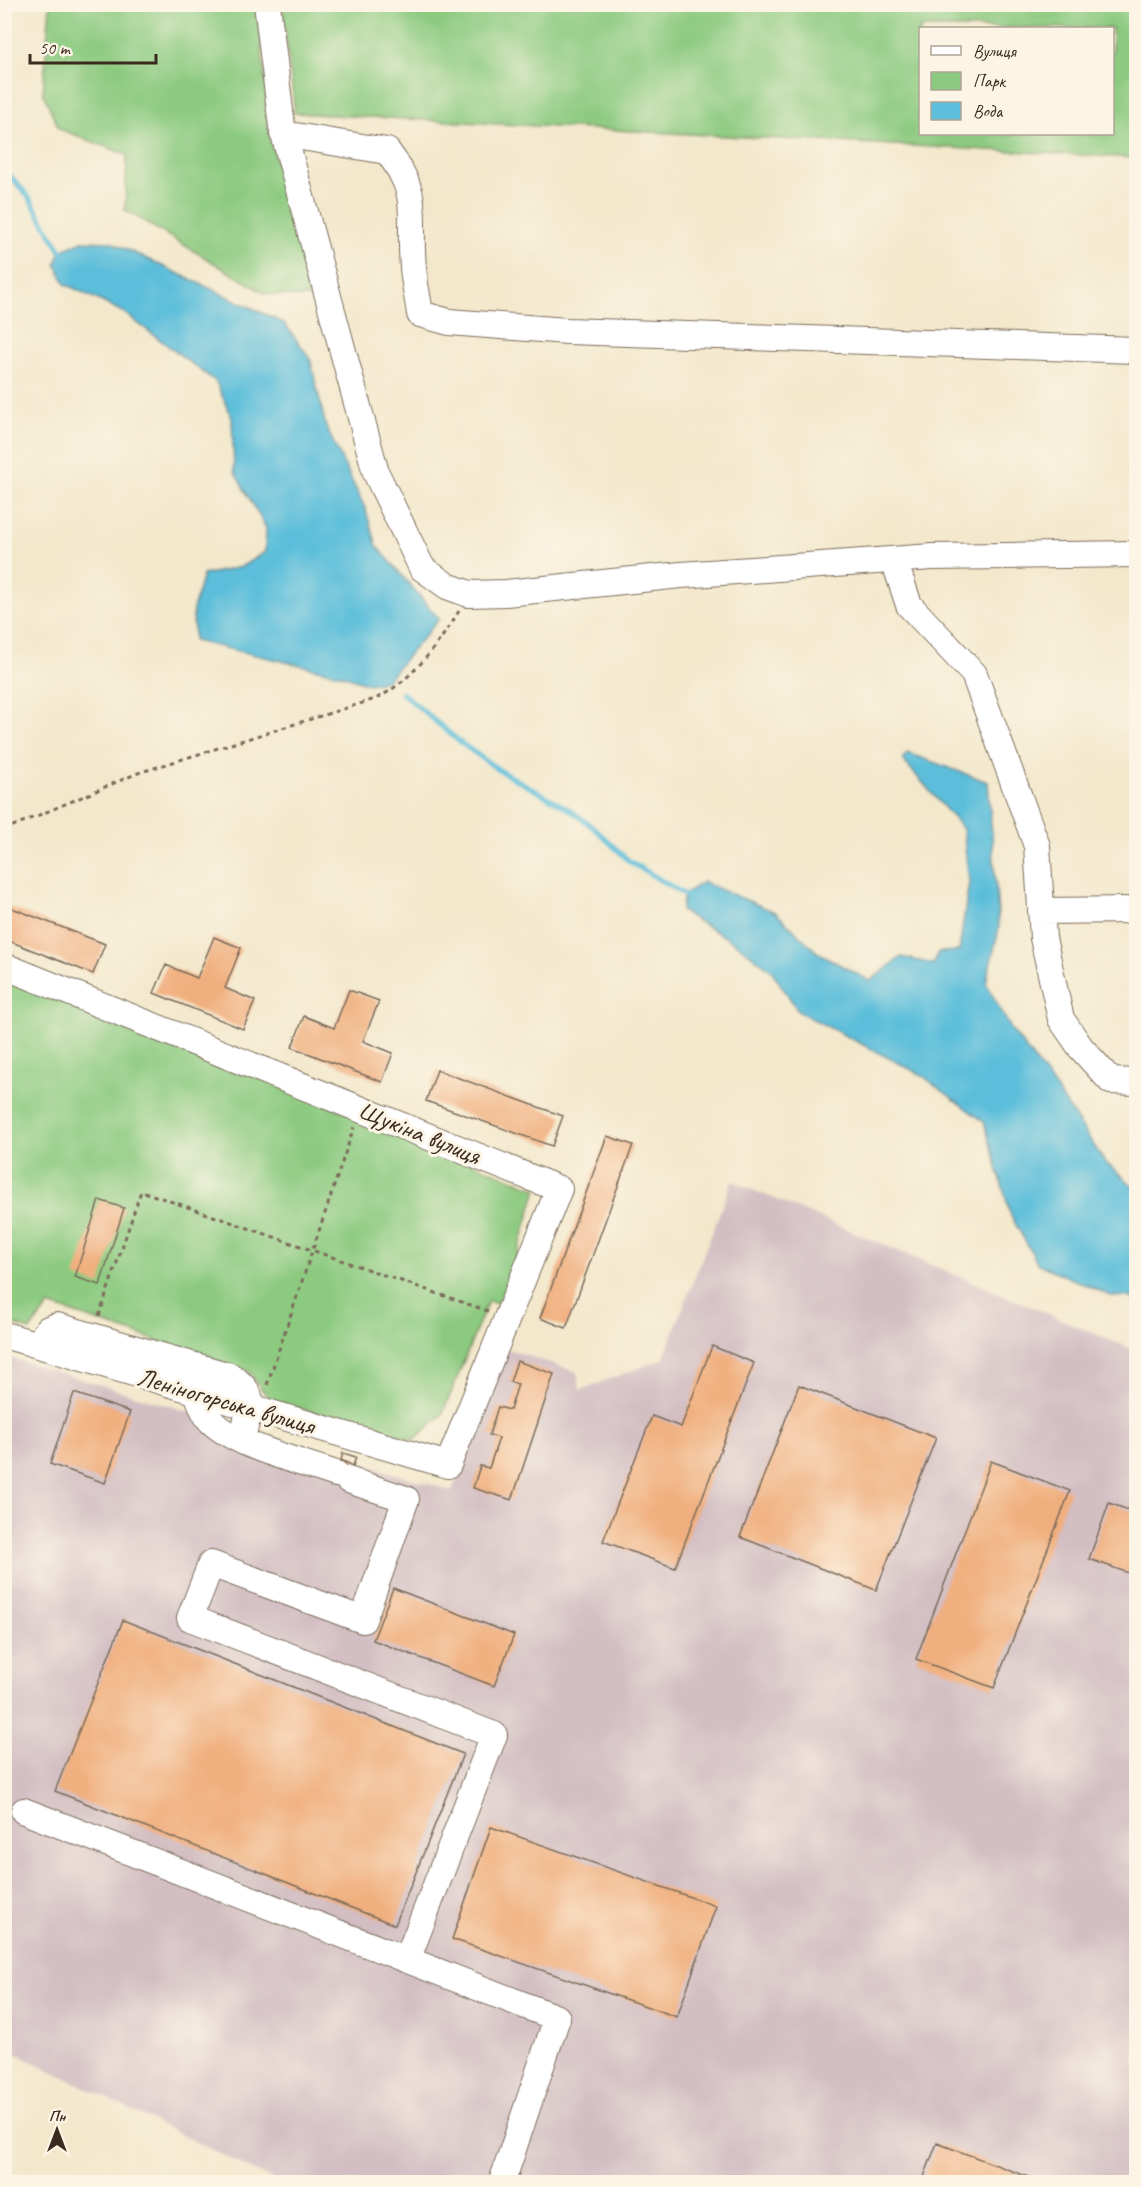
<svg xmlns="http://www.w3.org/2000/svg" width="1141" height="2187" viewBox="0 0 1141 2187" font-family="Caveat,sans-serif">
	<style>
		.industrial { fill: #d2bec3 }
		.green { fill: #8cca80; stroke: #647a4f; stroke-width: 1.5; fill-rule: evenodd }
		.water { fill: #5cbeda; stroke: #4c747c; stroke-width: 1.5 }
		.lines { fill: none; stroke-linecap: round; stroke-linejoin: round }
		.stream { stroke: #5cbeda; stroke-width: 5 }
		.building { fill: #f0af7e }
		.minor-casing { stroke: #7b6c5b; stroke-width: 28 }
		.path { stroke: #7b6c5b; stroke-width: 3; stroke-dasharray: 4.5 4.5; stroke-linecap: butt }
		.minor { stroke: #fff; stroke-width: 26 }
		.labels { text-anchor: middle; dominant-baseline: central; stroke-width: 6; stroke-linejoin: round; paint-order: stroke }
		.street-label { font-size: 26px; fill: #3b2a1e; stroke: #fcf5e5 }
	</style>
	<rect width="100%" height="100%" fill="#fcf5e5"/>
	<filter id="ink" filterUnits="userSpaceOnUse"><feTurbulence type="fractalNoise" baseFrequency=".0167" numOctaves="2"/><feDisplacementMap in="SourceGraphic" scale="12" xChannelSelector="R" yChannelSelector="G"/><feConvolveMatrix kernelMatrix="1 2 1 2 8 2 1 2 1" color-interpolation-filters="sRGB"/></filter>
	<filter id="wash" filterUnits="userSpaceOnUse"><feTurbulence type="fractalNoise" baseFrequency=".008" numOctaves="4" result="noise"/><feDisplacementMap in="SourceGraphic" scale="24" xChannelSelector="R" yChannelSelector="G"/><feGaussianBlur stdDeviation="1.35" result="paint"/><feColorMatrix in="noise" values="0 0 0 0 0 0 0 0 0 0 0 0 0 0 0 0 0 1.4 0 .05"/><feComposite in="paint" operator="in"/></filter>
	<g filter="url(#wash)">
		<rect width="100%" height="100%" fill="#f3e8cc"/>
		<!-- industrial -->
		<path class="industrial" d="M 732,1181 L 1136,1351 L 1136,2182 L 277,2182 L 5,2048 L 4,1356 L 452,1491 L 502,1347 L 577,1372 L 580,1390 L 663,1359 Z"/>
		<!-- green -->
		<path class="green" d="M 50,5 L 258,5 L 270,137 L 313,298 L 266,294 L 125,210 L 127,155 L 59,129 L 43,93 Z
			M 282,5 L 1136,5 L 1136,158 L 295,113 ZM 920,28 L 1112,28 L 1112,134 L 920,134 Z
			M 4,976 L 537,1189 L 502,1304 L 488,1301 L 442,1415 L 414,1440 L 270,1400 L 248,1371 L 49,1305 L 30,1330 L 5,1322 Z"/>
		<!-- water -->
		<path class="water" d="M 82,241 L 111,242 L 284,323 L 310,358 L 326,427 L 365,508 L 377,546 L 439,619 L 387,680 L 369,684 L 343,675 L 194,641 L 193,609 L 203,575 L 241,567 L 265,552 L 266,528 L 234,471 L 232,418 L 216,382 L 123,312 L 65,284 L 56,264 L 61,251 Z
			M 908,753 L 988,782 L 999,928 L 986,983 L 1011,1029 L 1054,1086 L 1105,1162 L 1136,1188 L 1136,1301 L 1129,1297 L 1111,1296 L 1038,1264 L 1011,1216 L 984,1122 L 920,1074 L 799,1012 L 771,970 L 737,944 L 681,911 L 684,894 L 703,882 L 775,912 L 817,952 L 870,981 L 901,957 L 934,964 L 938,952 L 959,951 L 969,882 L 963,829 L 902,759 Z"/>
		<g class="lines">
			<!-- stream -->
			<path class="stream" d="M 4,169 L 28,196 L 61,251 L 67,254
				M 402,693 L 461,743 L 499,770 L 569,809 L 594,828 L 629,861 L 690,898"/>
		</g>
		<g id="blocks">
			<!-- building -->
			<path class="building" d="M 4,905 L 105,944 L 93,974 L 4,939 Z
				M 214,937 L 241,948 L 225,988 L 255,1001 L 243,1029 L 154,993 L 166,965 L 197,978 Z
				M 349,990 L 379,1001 L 363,1041 L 393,1053 L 382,1082 L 292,1047 L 304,1016 L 334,1028 Z
				M 437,1070 L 563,1116 L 552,1146 L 426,1101 Z
				M 607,1136 L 633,1145 L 566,1328 L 540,1318 Z
				M 99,1200 L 124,1208 L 100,1285 L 75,1277 Z
				M 712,1346 L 754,1363 L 675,1568 L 603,1541 L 652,1416 L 681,1427 Z
				M 517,1361 L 554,1374 L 512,1500 L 473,1488 L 480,1466 L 489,1468 L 499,1438 L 489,1435 L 498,1407 L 510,1410 L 518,1384 L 510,1382 Z
				M 799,1385 L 936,1438 L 876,1590 L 740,1537 Z
				M 74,1393 L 130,1412 L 105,1483 L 50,1464 Z
				M 343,1453 L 356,1457 L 353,1466 L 341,1460 Z
				M 991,1461 L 1070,1491 L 994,1688 L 916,1659 Z
				M 1109,1503 L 1137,1513 L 1137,1576 L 1089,1559 Z
				M 393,1588 L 514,1635 L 494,1686 L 373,1640 Z
				M 123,1620 L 463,1754 L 395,1925 L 55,1791 Z
				M 491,1827 L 716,1906 L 677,2017 L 452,1939 Z
				M 937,2143 L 1039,2181 L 1039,2182 L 922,2182 Z"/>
		</g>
	</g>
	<g filter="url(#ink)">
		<use href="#blocks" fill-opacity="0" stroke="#7b6c5b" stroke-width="1.5"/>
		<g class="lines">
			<!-- minor casing -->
			<g class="minor-casing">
				<path id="minor" d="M 267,4 L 282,127 L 376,473 L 422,568 L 447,586 L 469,594 L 506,593 L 681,575 L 932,557 L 1136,554
					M 283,134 L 387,151 C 423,197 408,215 413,267 C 414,283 418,298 420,314 L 449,322 L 567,331 L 1136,350
					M 894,560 L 909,605 L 974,674 L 1037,846 L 1043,938 L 1061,1019 L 1081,1048 L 1111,1081 L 1136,1082
					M 1041,911 L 1136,910
					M 4,966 L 559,1189 L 448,1465 L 4,1335
					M 37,1345 L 48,1329 L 57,1326 L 230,1376 C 261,1395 249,1410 241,1440
					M 197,1392 C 200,1402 204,1414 211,1421 C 236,1446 302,1462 336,1474
					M 348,1480 L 406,1499 L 363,1620 L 211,1564 L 190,1618 L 494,1735 L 407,1960
					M 24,1811 L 557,2018 L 502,2182"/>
			</g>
			<!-- path -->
			<path class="path" d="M 4,830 L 138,773 L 375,699 C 410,683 439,644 459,611
				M 99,1316 L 141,1191 L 488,1311
				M 267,1385 L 354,1127"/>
			<!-- minor -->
			<use href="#minor" class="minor"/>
		</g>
	</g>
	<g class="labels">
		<!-- street labels -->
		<g class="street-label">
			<text transform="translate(420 1133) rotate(22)">Щукіна вулиця</text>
			<text transform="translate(226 1401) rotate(16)">Леніногорська вулиця</text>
		</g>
	</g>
	<!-- margin -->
	<rect width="1141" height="2187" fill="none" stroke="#fcf5e5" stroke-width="24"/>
	<!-- legend -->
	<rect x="919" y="27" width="195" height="108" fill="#fcf5e5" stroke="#afa495" stroke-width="1.5"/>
	<rect x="931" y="46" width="30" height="9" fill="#ffffff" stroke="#afa495" stroke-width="1.5"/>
	<text x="973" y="57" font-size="18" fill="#3b2a1e">Вулиця</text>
	<rect x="931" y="72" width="30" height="18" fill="#8cca80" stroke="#afa495" stroke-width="1.5"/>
	<text x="973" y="87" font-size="18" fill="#3b2a1e">Парк</text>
	<rect x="931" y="102" width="30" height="18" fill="#5cbeda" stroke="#afa495" stroke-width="1.5"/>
	<text x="973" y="117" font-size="18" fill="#3b2a1e">Вода</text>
	<!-- north arrow -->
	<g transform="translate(57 2130)" stroke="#fcf5e5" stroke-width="4.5" paint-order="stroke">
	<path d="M0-4.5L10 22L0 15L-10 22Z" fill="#3b2a1e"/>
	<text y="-9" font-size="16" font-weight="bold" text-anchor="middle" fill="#3b2a1e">Пн</text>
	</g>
	<!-- scale -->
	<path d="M30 54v9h126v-9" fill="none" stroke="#3b2a1e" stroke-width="3"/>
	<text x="39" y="54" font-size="18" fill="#3b2a1e" stroke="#fcf5e5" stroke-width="4.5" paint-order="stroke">50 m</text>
</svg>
